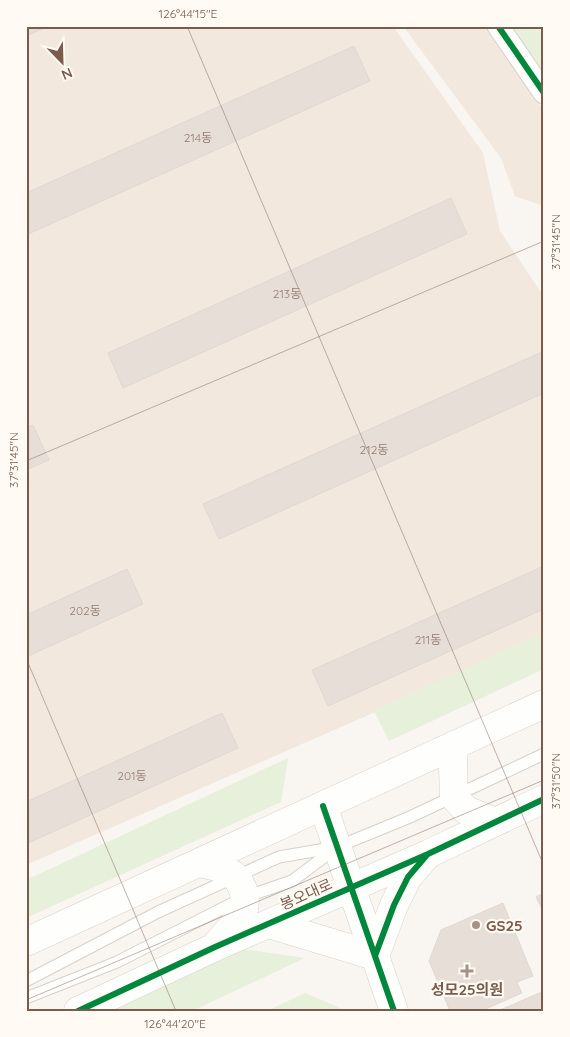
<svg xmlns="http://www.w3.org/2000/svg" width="570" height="1037" viewBox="0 0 570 1037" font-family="Quicksand,'Noto Sans KR',sans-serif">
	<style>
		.residential { fill: #f2e8de }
		.green { fill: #e7f0db }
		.building { fill: #e6ded7; stroke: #e2d8d2 }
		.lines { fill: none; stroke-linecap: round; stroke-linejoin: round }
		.lane-casing { stroke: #d7d1cb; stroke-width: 13 }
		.street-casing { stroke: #d7d1cb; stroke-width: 23 }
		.secondary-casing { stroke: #d9d2cb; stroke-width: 29 }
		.lane { stroke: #fefefd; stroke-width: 11 }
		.street { stroke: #fefefd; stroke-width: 21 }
		.secondary { stroke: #fefefd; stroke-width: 28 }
		.cycleway-casing { stroke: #fffaf3; stroke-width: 9 }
		.cycleway { stroke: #00873e; stroke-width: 6 }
		.ticks { fill: none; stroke: #7a5c4d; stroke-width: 1; stroke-opacity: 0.45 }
		.poi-dot { fill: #a69286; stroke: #fffaf3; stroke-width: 2 }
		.labels { text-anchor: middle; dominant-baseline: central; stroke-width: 4.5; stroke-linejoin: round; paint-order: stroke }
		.number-label { font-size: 12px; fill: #977e72 }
		.street-label { font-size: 15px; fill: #7a5c4d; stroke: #fffaf3 }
		.poi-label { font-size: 15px; font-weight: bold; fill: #7a5c4d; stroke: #fffaf3; text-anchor: start }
		.neatline { fill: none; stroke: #7a5c4d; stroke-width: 2 }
		.ticks-label { font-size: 12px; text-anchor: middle; fill: #7a5c4d }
	</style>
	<rect width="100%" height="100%" fill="#f9f5f0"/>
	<!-- residential -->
	<path class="residential" d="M 26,26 L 393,26 L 483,153 L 500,231 L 544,297 L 544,638 L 26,865 Z
		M 403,26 L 487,26 L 544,111 L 544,206 L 515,196 L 501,158 Z"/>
	<!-- green -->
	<path class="green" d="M 510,26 L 539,26 L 544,42 L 544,77 Z
		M 544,632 L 544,669 L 389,741 L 374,711 Z
		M 288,758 L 281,802 L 26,918 L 26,880 Z
		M 243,949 L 305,958 L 192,1011 L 111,1011 Z
		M 305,993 L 345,1010 L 345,1011 L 267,1011 Z"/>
	<!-- building -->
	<path class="building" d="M 26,26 L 49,26 L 26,36 Z
		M 354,46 L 370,81 L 26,235 L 26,193 Z
		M 451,198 L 467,234 L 123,388 L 108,353 Z
		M 544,351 L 544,393 L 219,539 L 203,504 Z
		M 33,425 L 49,460 L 26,470 L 26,428 Z
		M 544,566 L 544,609 L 328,706 L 312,670 Z
		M 127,569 L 143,604 L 26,657 L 26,615 Z
		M 222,713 L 238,748 L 26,844 L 26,802 Z
		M 544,893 L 544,913 L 536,897 Z
		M 503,903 L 533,976 L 517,982 L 522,993 L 481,1011 L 450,1011 L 429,961 L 441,930 Z
		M 544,991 L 544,1011 L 498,1011 Z"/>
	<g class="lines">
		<!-- lane casing -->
		<g class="lane-casing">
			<path id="lane" d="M 26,981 L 158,912 L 279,857 L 337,847 L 410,817 L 544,754
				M 26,998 L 117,962 L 245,897 L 292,881 L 336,848"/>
		</g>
		<!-- street casing -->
		<g class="street-casing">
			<path id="street" d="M 498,26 L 544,93"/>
		</g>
		<!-- secondary casing -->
		<g class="secondary-casing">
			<path id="secondary" d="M 454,745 L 453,768 L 454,797 L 466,810 L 495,822
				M 323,806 L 394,1011
				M 199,863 C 220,867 238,870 244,893 C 245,898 245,904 244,909 C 241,917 222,938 215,946
				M 269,924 L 375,956 L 394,905 L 408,877 L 427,855
				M 26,942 L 544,704
				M 78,1011 L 215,947 L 428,854 L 544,799"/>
		</g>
		<!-- lane -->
		<use href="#lane" class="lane"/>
		<!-- street -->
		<use href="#street" class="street"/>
		<!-- secondary -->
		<use href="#secondary" class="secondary"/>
		<!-- cycleway casing -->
		<g class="cycleway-casing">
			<path id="cycleway" d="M 498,26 L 544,93
				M 323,806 L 394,1011
				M 375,956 L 394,905 L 408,877 L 426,856
				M 78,1011 L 215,947 L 428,854 L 544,799"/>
		</g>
		<!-- cycleway -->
		<use href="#cycleway" class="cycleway"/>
	</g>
	<!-- ticks -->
	<path class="ticks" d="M 187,26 L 544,866M 26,461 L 544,241M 26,658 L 176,1011M 26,1000 L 544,780"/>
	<!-- markers -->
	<g class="poi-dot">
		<circle cx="476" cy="925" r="5"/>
		<path d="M464.5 963.5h5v5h5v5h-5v5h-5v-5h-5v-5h5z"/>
	</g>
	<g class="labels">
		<!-- number labels -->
		<g class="number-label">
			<text x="198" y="137">214동</text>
			<text x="287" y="293">213동</text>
			<text x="374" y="449">212동</text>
			<text x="85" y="610">202동</text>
			<text x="428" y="639">211동</text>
			<text x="132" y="775">201동</text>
		</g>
		<!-- street labels -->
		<g class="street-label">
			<text transform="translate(306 894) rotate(-24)">봉오대로</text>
		</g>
		<!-- poi labels -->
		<g class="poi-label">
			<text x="486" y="925">GS25</text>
			<text x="467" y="989" text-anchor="middle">성모25의원</text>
		</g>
	</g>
	<!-- border -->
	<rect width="570" height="1037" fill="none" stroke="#fffaf3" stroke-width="55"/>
	<!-- north arrow -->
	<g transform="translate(62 62) rotate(157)" stroke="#fffaf3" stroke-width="4" paint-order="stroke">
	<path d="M0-4L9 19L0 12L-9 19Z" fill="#7a5c4d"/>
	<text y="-8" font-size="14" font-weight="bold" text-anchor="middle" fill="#7a5c4d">N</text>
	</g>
	<rect x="28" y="28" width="514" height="982" class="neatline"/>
	<g class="ticks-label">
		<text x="188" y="18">126°44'15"E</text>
		<text transform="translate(556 242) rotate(-90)" y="4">37°31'45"N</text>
		<text transform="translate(14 460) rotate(-90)" y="4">37°31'45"N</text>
		<text transform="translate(556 781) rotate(-90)" y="4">37°31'50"N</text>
		<text x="175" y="1028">126°44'20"E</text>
	</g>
</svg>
